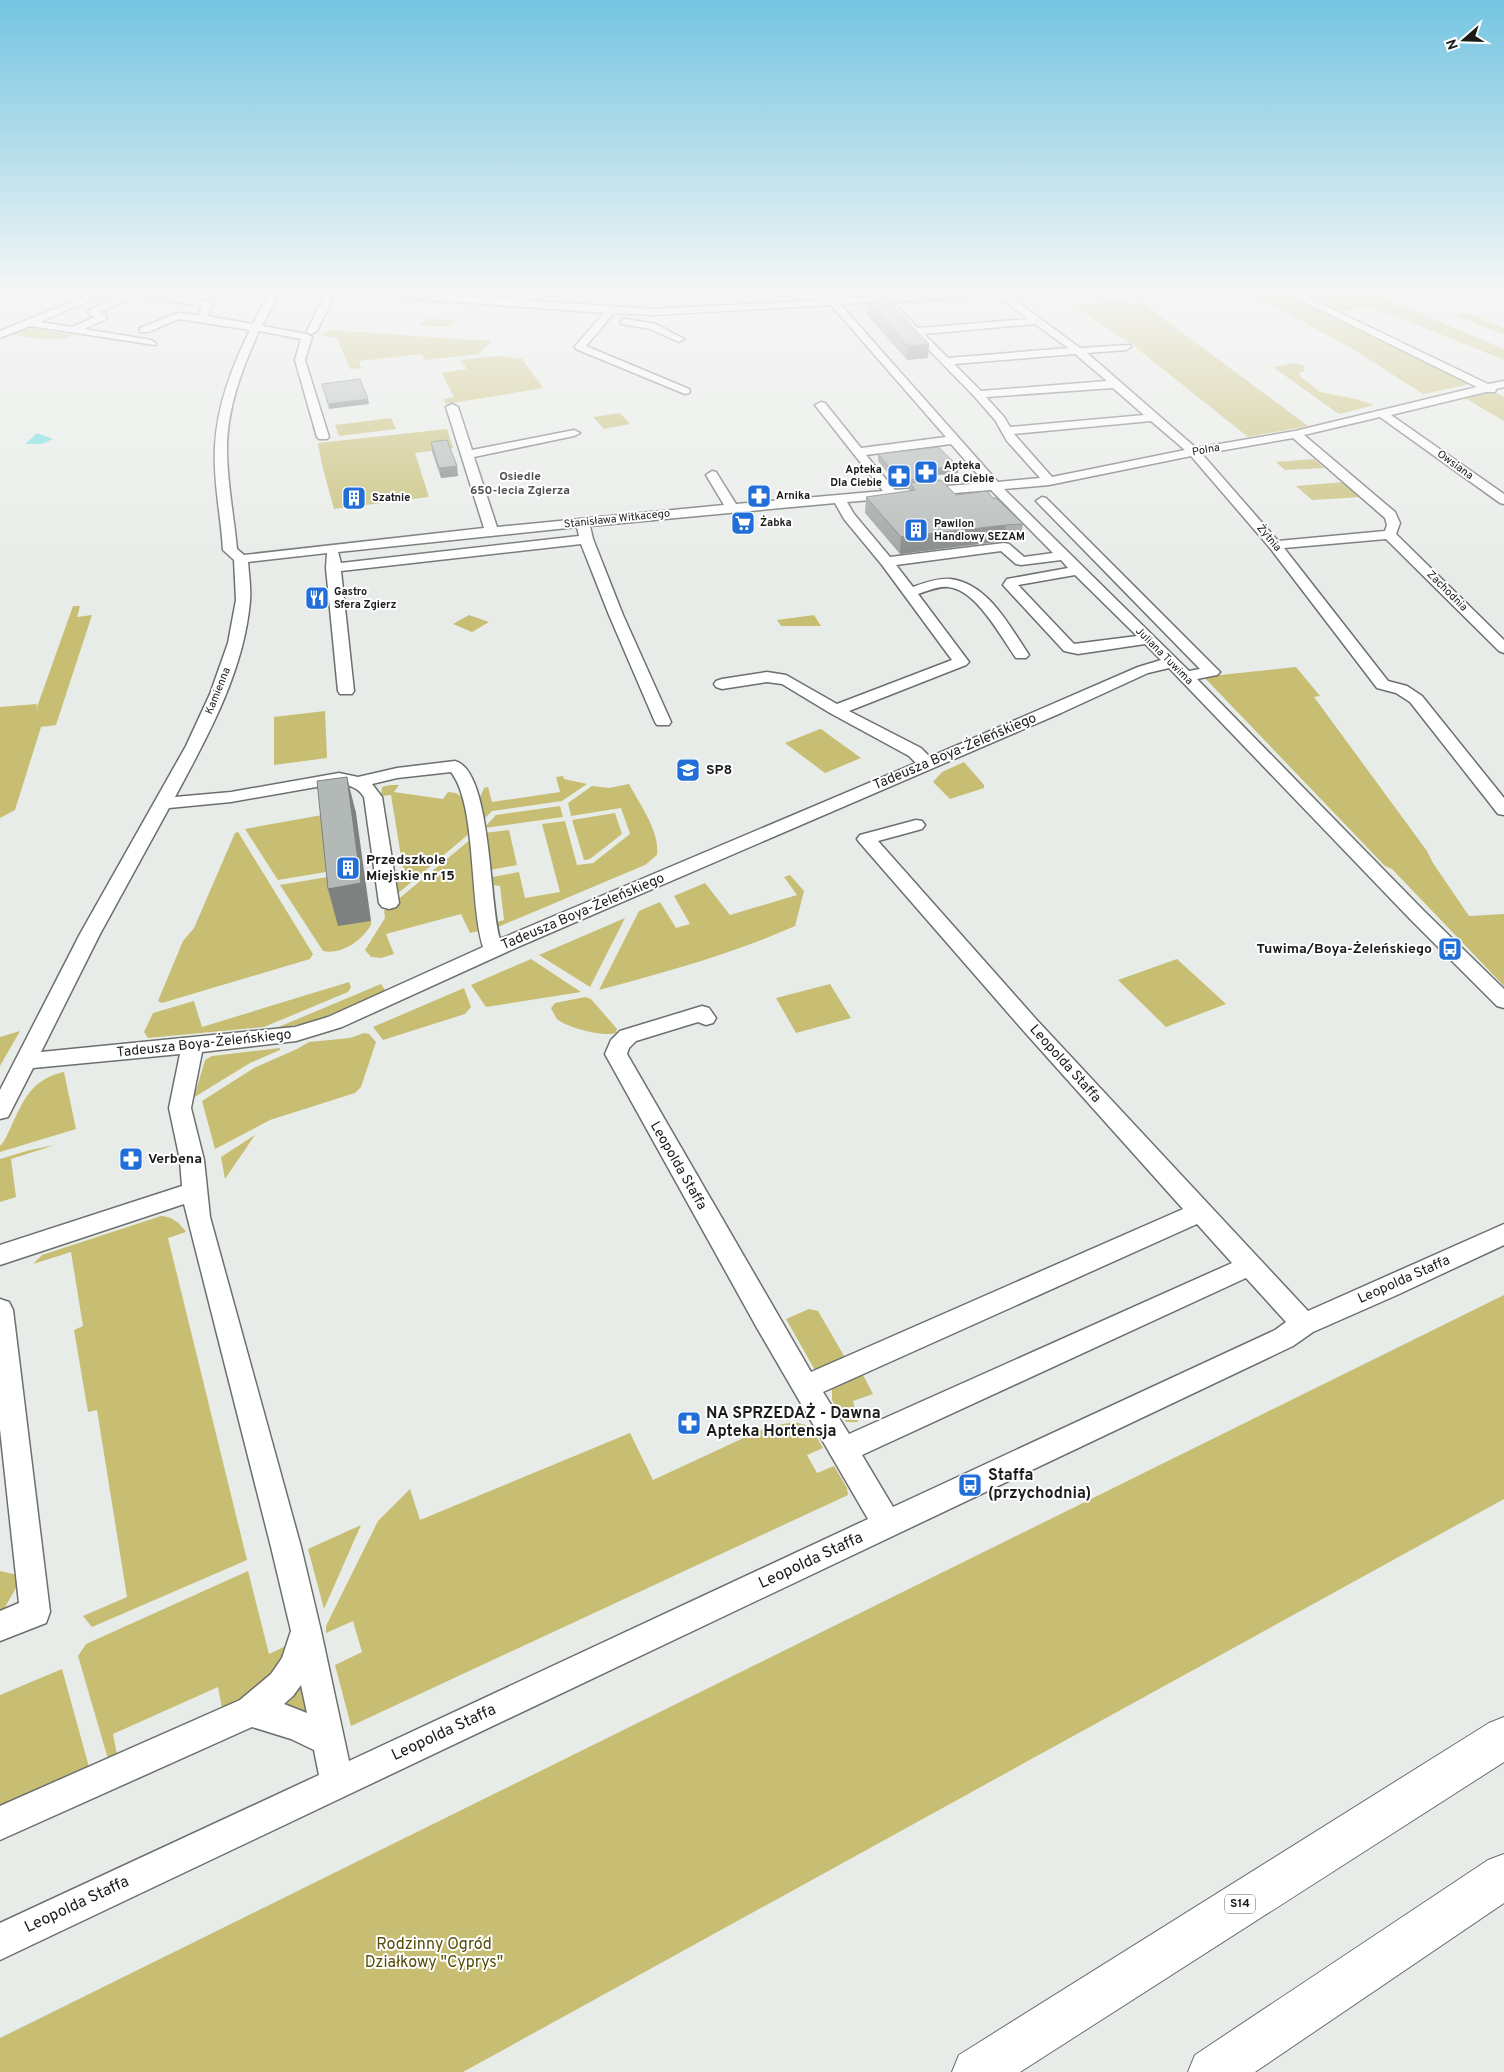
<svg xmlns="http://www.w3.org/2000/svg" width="1504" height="2072" viewBox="0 0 1504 2072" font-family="Overpass,sans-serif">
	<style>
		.green { fill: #c7be74 }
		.water { fill: #67dfda }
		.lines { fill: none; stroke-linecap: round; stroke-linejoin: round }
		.minor-casing { stroke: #6c706d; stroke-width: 3 }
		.highway-casing { stroke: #6c706d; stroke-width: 2 }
		.minor { fill: #fff; fill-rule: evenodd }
		.highway { fill: #fff; fill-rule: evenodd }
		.wall { fill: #9a9f9d }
		.shaded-wall { fill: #7d8280 }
		.building { fill: #b3b9b7; stroke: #7d8280 }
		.labels { text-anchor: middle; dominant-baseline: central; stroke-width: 4; stroke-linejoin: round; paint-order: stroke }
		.far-street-label { font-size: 11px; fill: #1a1c1a; stroke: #fff }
		.far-poi-label { font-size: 11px; font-weight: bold; fill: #1a1c1a; stroke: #fff; text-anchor: start }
		.far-neighbourhood-label { font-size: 12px; font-weight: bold; fill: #4e524e; stroke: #fff }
		.shield { fill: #fff; stroke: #5f605f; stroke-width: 1 }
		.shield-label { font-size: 12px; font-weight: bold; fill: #1a1c1a }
		.street-label { font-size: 14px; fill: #1a1c1a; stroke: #fff }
		.poi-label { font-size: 14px; font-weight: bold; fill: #1a1c1a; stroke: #fff; text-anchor: start }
		.near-poi-label { font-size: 16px; font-weight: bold; fill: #1a1c1a; stroke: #fff; text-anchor: start }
		.near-street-label { font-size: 16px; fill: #1a1c1a; stroke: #fff }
		.near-park-label { font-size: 16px; fill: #544d08; stroke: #fff }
	</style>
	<rect width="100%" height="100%" fill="#e8ece8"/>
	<!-- green -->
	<path class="green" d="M 1252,294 L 1286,294 L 1397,346 L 1471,384 L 1423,394 L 1353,349 Z
		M 1300,294 L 1373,294 L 1504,349 L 1504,360 L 1373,307 L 1336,311 Z
		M 1122,300 L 1128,304 L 1141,302 L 1308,426 L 1248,437 L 1134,346 L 1074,306 Z
		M 1467,313 L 1504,328 L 1504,335 L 1454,315 Z
		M 426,319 L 455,320 L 448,327 L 419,326 Z
		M 36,326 L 50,329 L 47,331 L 72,335 L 78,333 C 61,344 32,338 12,334 Z
		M 329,330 L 491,341 L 479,354 L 425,360 L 422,354 L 359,361 L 361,368 L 350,369 L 337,338 L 320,335 Z
		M 499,356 L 522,359 L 543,388 L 446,404 L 444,399 L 454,397 L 442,373 L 467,369 L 460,360 Z
		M 1294,363 L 1305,366 L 1303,368 L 1305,371 L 1299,373 L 1300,376 L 1320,392 L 1356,399 L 1374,405 L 1340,414 L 1336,412 L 1273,367 Z
		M 1487,388 L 1504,397 L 1504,421 L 1458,394 Z
		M 620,413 L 630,424 L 604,429 L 593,417 Z
		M 391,418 L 396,429 L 339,436 L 335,425 Z
		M 447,429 L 453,448 L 415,453 L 429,497 L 334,509 L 322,465 L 318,443 Z
		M 1314,459 L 1324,468 L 1285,470 L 1276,462 Z
		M 1344,482 L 1361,497 L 1312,500 L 1296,486 Z
		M 73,606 L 80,606 L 77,617 L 92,615 L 56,725 L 41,727 L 15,810 L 0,818 L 0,707 L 37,704 L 36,710 Z
		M 469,615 L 489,622 L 472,632 L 453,624 Z
		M 814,615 L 821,626 L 781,626 L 777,620 Z
		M 1296,667 L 1320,696 L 1314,697 L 1427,851 L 1433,863 L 1469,916 L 1504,914 L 1504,986 L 1392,869 L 1385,866 L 1201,674 L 1212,672 L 1221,675 Z
		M 325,711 L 327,758 L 274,765 L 274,717 Z
		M 820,729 L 821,729 L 861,758 L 825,773 L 785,743 Z
		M 964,762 L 984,785 L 984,788 L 950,799 L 933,782 L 942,772 Z
		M 563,776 L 564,779 L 587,784 L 562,801 L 492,811 L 480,823 L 477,804 L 484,788 L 488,787 L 492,802 L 560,792 L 556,777 Z
		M 629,784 C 640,805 660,831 657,855 L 645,865 L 493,929 L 491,924 L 504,920 L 500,886 L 486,884 L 487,878 L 519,872 L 525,898 L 560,892 L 542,824 L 565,821 L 577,865 L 593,863 L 630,834 L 621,808 L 571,816 L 568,803 L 592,786 L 609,788 Z
		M 390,785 L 399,785 L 394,792 L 443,799 L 448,792 L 456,793 L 465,799 L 470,833 L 396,895 L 394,883 L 405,881 L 391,795 L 381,796 L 382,787 Z
		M 560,806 L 563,817 L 484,828 L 496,815 Z
		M 355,809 L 356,813 L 332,871 L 278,880 L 245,829 Z
		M 615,813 L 622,834 L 590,859 L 584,860 L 572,820 Z
		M 509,830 L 517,865 L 485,871 L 484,833 Z
		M 238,832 L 313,954 L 310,959 L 162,1003 L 158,1001 L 183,941 L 194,928 L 235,833 Z
		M 471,839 L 479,931 L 470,933 L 461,914 L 386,934 L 394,954 L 381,958 L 371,957 L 365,950 L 385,918 L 384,911 Z
		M 790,875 L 804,891 L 795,926 C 732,954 665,972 599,990 L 639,911 L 660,902 L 676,928 L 690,924 L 674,896 L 705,883 L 730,915 L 797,895 L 784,877 Z
		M 333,876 L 371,921 L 371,925 C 361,941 342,955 323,951 L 280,885 Z
		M 625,918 L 590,987 L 539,955 Z
		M 531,959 L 581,992 L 486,1007 L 471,985 Z
		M 1177,959 L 1226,1004 L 1166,1027 L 1118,980 Z
		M 349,982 L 351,987 L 348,992 L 264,1027 L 148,1038 L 144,1032 L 153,1013 L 194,1001 L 202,1027 Z
		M 381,984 L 385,990 L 384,992 L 318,1020 L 269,1031 Z
		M 830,984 L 851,1018 L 796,1033 L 776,998 Z
		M 464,988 L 471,1007 L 465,1014 L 383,1040 L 373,1027 Z
		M 585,997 L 591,999 L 617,1029 L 616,1033 C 604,1037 567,1028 557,1019 C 555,1016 553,1012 551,1008 L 555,1003 Z
		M 20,1031 L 0,1066 L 0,1037 Z
		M 364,1033 L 369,1034 L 376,1042 L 361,1087 L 355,1093 L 270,1120 L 215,1149 L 202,1101 L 254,1068 L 297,1049 L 309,1042 L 350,1038 Z
		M 280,1048 L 280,1050 L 250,1063 L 193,1098 L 191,1094 L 196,1091 L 205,1060 L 212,1056 Z
		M 64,1072 L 76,1129 L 0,1152 L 0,1146 C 5,1141 7,1135 10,1129 C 23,1101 31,1079 64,1072 Z
		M 255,1135 L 225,1179 L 221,1157 Z
		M 55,1145 L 11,1159 L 16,1197 L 0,1202 L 0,1159 L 30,1150 Z
		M 161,1216 C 173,1217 179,1222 186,1232 L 168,1238 L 247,1560 L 92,1627 L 83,1616 L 127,1597 L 97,1410 L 88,1412 L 74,1330 L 83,1326 L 71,1252 L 33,1264 L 42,1255 Z
		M 1504,1295 L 1504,1499 L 463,2072 L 0,2072 L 0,2038 Z
		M 809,1309 L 818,1311 L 847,1361 L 816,1372 L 786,1319 Z
		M 862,1373 L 873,1394 L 853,1401 L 858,1422 L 846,1422 L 832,1400 L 832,1387 Z
		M 794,1422 L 810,1426 L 823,1448 L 807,1455 L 817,1473 L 834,1466 L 847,1488 L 848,1495 L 351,1726 L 335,1665 L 362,1652 L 353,1621 L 326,1633 L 326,1626 L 378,1521 L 410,1489 L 420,1520 L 630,1433 L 653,1480 L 767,1427 Z
		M 361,1525 L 324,1609 L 308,1549 Z
		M 0,1571 L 23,1576 L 1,1614 L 0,1613 Z
		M 248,1571 L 269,1654 L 292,1643 L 289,1655 L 257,1692 L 222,1708 L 218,1687 L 113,1734 L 117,1755 L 108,1759 L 78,1656 L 86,1644 Z
		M 62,1669 L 89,1767 L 0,1806 L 0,1695 Z
		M 304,1675 L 314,1722 L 275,1705 Z"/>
	<!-- water -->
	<path class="water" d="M 37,433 L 53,439 L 42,444 L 25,444 Z"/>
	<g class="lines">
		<!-- minor casing -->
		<g class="minor-casing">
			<path id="minor" d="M 90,294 L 104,294 L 40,322 L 72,327 L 95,317 L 89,314 L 89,310 L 125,294 L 139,294 L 100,312 L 106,315 L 106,319 L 84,329 L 151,340 L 156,343 L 155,345 L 30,326 L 0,338 L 0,331 Z
				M 140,294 L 164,294 L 209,302 L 212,305 L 207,316 L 253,324 L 269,294 L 279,294 L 262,326 L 307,334 L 312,337 L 305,360 L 329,437 L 327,439 L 319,439 L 317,437 L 295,360 L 301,339 L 259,331 C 242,369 227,408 227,449 C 227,483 234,516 237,549 L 244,555 L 484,528 L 446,407 L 452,404 L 458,407 L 472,450 L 574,430 L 580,433 L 574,436 L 474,457 L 497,527 L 724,505 L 706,475 L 712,471 L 716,472 L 736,504 L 883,491 L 815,405 L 821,402 L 825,403 L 861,448 L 946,437 L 831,305 L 653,315 L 614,313 L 586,346 L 689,389 L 690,391 L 689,393 L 685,394 L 576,349 L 575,347 L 576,345 L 604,313 L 392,297 L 387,294 L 432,294 L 653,309 L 826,300 L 821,294 L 831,294 L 836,299 L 922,294 L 982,294 L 977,297 L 840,304 L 998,482 L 1040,478 L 1007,441 L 995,420 L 974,396 L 889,309 L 889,305 L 895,305 L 918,328 L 1028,319 L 996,294 L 1007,294 L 1080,348 L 1130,345 L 1131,347 L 1126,350 L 1087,353 L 1196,448 L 1295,431 L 1477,387 L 1288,294 L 1301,294 L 1488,384 L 1504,381 L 1504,387 L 1496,389 L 1495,392 L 1486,392 L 1391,415 L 1504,494 L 1504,504 L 1500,503 L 1380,417 L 1304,435 L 1395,512 L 1400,523 L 1396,534 L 1504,640 L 1504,653 L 1499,651 L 1386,539 L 1284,548 L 1388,681 L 1407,686 L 1422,696 L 1504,798 L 1504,815 L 1498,814 L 1410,702 L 1396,693 L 1377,688 L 1270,548 L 1191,456 L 1049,485 L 1004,489 L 1189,671 L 1200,669 L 1036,501 L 1042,497 L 1046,498 L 1220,672 L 1217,675 L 1197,679 L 1424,911 L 1504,989 L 1504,1008 L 1497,1006 L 1410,919 L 1169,668 L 1148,673 L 1061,713 L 520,946 L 342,1027 L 296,1041 L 202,1052 L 191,1108 L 204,1160 L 210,1217 L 301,1547 L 321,1631 L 349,1761 L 868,1519 L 757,1328 L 605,1054 L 611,1040 L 620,1031 L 702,1006 L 709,1008 L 716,1018 L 713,1023 L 706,1025 L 698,1022 L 636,1041 L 629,1048 L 627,1054 L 811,1372 L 1183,1209 L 1021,1028 L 860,843 L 857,839 L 860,835 L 916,820 L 922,821 L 925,825 L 922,829 L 878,841 L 1035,1018 L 1308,1311 L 1504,1224 L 1504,1245 L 1397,1295 L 1313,1332 L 1293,1346 L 0,1960 L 0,1923 L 319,1775 L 314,1750 L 291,1739 L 252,1727 L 0,1840 L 0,1806 L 240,1700 L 271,1674 L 282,1658 L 291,1631 L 271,1547 L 184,1204 L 0,1265 L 0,1245 L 182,1186 L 180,1160 L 169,1108 L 180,1054 L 33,1068 L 8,1117 L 0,1119 L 0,1090 L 80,934 L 186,746 L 210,694 L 228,643 L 236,600 L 234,560 L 223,550 C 221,516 213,481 215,447 C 217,405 232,367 250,330 L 179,319 L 148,332 L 140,332 L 140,328 L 178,313 L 198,315 L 202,306 L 145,297 ZM 1035,324 L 1068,348 L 948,358 L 924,334 ZM 1075,354 L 1107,381 L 981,391 L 954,364 ZM 1113,388 L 1144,415 L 1010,427 L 1004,417 L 986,397 ZM 1151,421 L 1185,450 L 1052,477 L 1014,434 ZM 1293,438 L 1385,518 L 1387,525 L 1385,531 L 1278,541 L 1202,454 ZM 951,444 L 985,483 L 895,490 L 866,455 ZM 991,490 L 1053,553 L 1024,557 L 1009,544 L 1004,543 L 890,557 L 854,514 L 847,502 ZM 835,503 L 844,519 L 882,565 L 952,660 L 837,704 L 786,675 L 767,672 L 722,679 L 716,681 L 714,684 L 716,687 L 722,689 L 767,682 L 782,684 L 830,713 L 909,756 L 916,763 L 500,939 C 489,905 492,770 455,761 L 397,768 L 358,777 L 339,773 L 231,792 L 175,797 C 208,736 244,671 250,601 C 251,588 249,575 248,562 L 327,553 L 326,568 L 338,691 L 340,694 L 352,694 L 354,691 L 341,571 L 581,544 L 609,615 L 655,722 L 657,725 L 669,725 L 671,722 L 623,615 L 593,539 L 590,526 ZM 577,527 L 579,536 L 341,563 L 338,552 ZM 1001,551 L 1016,564 L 1021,565 L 1061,560 L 1068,568 L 1007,579 L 1003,585 L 1064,651 L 1078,654 L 1145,644 L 1161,660 L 1138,667 L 930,757 L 921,748 L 849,711 L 966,665 L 969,662 L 918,594 C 928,591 938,586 948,587 C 976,589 1001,637 1016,658 L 1026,658 L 1029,655 C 1010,627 988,583 950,579 C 938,578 924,583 913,587 L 896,565 ZM 1075,575 L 1137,636 L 1074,644 L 1018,585 ZM 451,772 C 477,805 469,901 483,947 L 328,1017 L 295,1027 L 41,1052 L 100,934 L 169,808 L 231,802 L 339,783 C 350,786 358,787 364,797 L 379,903 L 382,907 L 389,909 L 396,907 L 399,903 L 382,797 L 372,784 L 397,778 ZM 1197,1224 L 1232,1263 L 849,1434 L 823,1392 ZM 1246,1278 L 1286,1322 L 1275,1330 L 893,1507 L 862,1455 ZM 301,1685 L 307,1713 L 284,1704 L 293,1696 Z
				M 325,294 L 335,294 L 317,331 L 312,334 L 308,333 L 307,331 Z
				M 625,319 L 656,324 L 684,339 L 679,342 L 650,329 L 622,324 L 620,322 Z
				M 0,1299 L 9,1302 L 13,1310 L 50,1612 L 46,1623 L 0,1641 L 0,1611 L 19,1603 L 0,1429 Z"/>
		</g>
		<!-- highway casing -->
		<g class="highway-casing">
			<path id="highway" d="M 1504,1717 L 1504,1762 L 1020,2072 L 952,2072 L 959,2055 L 1489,1723 Z
				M 1504,1854 L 1504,1903 L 1255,2072 L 1188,2072 L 1195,2055 L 1488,1860 Z"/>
		</g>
		<!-- minor -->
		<use href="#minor" class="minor"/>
		<!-- highway -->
		<use href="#highway" class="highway"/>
	</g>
	<!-- wall -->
	<path class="wall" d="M 868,302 L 929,344 L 928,358 L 907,360 L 867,315 Z
		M 431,442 L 458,476 L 441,478 L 432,452 Z
		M 878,454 L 958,473 L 927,476 L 929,478 L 929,481 L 956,495 L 993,498 L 1023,524 L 1020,541 L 1004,541 L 900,554 L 865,513 L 866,497 L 909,491 L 909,487 L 900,488 L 878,461 Z"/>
	<!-- shaded-wall -->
	<path class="shaded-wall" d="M 929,344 L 928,358 L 907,360 L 908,346 Z
		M 368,399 L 369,404 L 329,409 L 328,404 Z
		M 457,466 L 458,476 L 441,478 L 439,468 Z
		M 958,466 L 958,473 L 920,477 L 921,470 Z
		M 1006,525 L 1004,541 L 900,554 L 901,537 Z
		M 347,777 L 356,813 L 371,921 L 338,926 L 328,889 Z"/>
	<!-- building -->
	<path class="building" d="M 885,297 L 929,344 L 908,346 L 868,302 Z
		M 360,379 L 368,399 L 328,404 L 322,384 Z
		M 447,440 L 457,466 L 439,468 L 431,442 Z
		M 938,447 L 958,466 L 921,470 L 929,478 L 901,481 L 878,454 Z
		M 941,480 L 956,495 L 987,491 L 993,498 L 996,498 L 1023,524 L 1006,525 L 901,537 L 866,497 L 915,490 L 910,483 Z
		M 347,777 L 361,883 L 328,889 L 317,781 Z"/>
	<!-- sky -->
	<linearGradient id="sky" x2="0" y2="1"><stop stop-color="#74c5e2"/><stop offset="0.5" stop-color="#f5f6f5"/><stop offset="1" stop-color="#f5f6f5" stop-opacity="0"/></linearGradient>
	<rect width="1504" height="584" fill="url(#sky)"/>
	<!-- icons -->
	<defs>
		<g id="pharmacy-square" transform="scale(1.25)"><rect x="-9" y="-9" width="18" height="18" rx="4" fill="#226ed9" stroke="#fff"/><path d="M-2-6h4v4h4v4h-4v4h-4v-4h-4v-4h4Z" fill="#fff"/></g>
		<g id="building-square" transform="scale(1.25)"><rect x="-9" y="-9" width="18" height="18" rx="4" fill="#226ed9" stroke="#fff"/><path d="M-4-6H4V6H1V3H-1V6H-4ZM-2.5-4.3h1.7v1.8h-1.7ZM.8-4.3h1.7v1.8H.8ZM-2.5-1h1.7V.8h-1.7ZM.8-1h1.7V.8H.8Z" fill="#fff"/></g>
		<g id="supermarket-square" transform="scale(1.25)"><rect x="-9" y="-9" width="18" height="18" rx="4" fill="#226ed9" stroke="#fff"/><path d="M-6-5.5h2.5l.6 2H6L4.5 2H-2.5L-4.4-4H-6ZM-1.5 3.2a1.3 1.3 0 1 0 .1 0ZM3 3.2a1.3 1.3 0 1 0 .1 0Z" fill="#fff"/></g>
		<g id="restaurant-square" transform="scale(1.25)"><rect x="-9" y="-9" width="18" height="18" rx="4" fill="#226ed9" stroke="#fff"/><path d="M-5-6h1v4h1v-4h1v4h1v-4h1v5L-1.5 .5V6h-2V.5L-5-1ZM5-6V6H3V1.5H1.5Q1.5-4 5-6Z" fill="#fff"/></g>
		<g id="school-square" transform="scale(1.25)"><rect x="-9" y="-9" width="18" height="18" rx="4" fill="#226ed9" stroke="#fff"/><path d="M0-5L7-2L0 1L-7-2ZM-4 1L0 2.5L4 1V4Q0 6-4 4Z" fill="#fff"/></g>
		<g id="bus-square" transform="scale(1.25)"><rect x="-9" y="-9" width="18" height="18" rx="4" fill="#226ed9" stroke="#fff"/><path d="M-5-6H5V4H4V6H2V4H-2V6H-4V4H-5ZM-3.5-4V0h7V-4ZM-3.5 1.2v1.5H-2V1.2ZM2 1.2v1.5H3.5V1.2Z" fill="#fff"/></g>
	</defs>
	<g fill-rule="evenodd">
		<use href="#pharmacy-square" x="926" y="472"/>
		<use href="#pharmacy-square" x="899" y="476"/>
		<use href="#pharmacy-square" x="759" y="496"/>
		<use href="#building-square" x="354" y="498"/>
		<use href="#supermarket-square" x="743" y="523"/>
		<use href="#building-square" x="916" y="530"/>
		<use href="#restaurant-square" x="317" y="598"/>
		<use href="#school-square" x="688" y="770"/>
		<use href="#building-square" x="348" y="868"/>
		<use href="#bus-square" x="1450" y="949"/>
		<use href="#pharmacy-square" x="131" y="1159"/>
		<use href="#pharmacy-square" x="689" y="1423"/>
		<use href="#bus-square" x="970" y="1485"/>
	</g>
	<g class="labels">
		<!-- far-street labels -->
		<g class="far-street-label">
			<text transform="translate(1206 450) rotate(-10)">Polna</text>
			<text transform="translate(1455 465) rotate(36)">Owsiana</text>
			<text transform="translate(617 519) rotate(-6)">Stanisława Witkacego</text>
			<text transform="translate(1269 538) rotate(50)">Żytnia</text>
			<text transform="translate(1447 591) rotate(45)">Zachodnia</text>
			<text transform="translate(1164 656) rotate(45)">Juliana Tuwima</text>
			<text transform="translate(218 691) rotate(-68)">Kamienna</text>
		</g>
		<!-- far-poi labels -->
		<g class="far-poi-label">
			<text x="944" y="466">Apteka<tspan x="944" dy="13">dla Ciebie</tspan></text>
			<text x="882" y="470" text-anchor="end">Apteka<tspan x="882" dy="13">Dla Ciebie</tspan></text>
			<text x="776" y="496">Arnika</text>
			<text x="372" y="498">Szatnie</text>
			<text x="760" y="523">Żabka</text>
			<text x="934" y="524">Pawilon<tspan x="934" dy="13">Handlowy SEZAM</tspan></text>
			<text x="334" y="592">Gastro<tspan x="334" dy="13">Sfera Zgierz</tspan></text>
		</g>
		<!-- far-neighbourhood labels -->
		<g class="far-neighbourhood-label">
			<text x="520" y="477">Osiedle<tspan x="520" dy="14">650-lecia Zgierza</tspan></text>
		</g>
		<!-- shield labels -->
		<rect class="shield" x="1225" y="1894.5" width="30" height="19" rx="4"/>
		<g class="shield-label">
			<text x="1240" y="1904">S14</text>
		</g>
		<!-- street labels -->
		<g class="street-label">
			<text transform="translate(955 752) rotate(-23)">Tadeusza Boya-Żeleńskiego</text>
			<text transform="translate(583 912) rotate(-23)">Tadeusza Boya-Żeleńskiego</text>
			<text transform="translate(204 1044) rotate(-6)">Tadeusza Boya-Żeleńskiego</text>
			<text transform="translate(1065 1064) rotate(48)">Leopolda Staffa</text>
			<text transform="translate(678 1166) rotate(60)">Leopolda Staffa</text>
			<text transform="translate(1404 1280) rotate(-24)">Leopolda Staffa</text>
		</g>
		<!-- poi labels -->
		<g class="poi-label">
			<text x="706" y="770">SP8</text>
			<text x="366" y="860">Przedszkole<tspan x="366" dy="16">Miejskie nr 15</tspan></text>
			<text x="1432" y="949" text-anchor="end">Tuwima/Boya-Żeleńskiego</text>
			<text x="148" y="1159">Verbena</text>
		</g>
		<!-- near-poi labels -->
		<g class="near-poi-label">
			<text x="706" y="1414">NA SPRZEDAŻ - Dawna<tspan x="706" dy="18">Apteka Hortensja</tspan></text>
			<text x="988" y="1476">Staffa<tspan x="988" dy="18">(przychodnia)</tspan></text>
		</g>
		<!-- near-street labels -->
		<g class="near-street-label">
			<text transform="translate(811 1561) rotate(-25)">Leopolda Staffa</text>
			<text transform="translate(444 1733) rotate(-25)">Leopolda Staffa</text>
			<text transform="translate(77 1905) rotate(-25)">Leopolda Staffa</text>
		</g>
		<!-- near-park labels -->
		<g class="near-park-label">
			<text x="434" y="1945">Rodzinny Ogród<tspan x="434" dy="18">Działkowy "Cyprys"</tspan></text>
		</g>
	</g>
	<!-- north arrow -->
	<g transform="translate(1464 40) rotate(250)" stroke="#ffffff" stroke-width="4" paint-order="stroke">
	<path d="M0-4L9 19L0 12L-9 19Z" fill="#1a1c1a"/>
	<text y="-8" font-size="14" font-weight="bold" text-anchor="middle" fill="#1a1c1a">N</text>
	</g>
</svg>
